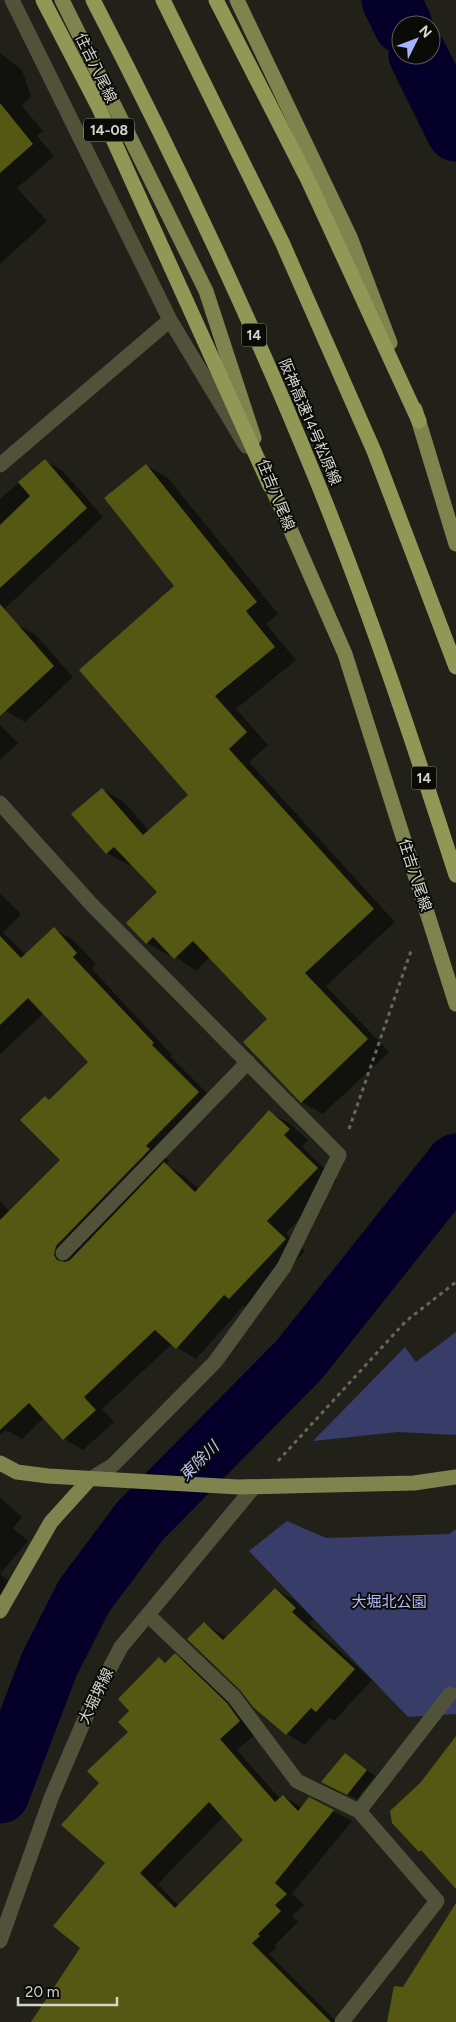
<svg xmlns="http://www.w3.org/2000/svg" width="456" height="2022" viewBox="0 0 456 2022" font-family="Figtree,'Noto Sans JP',sans-serif">
	<style>
		.green { fill: #373c69 }
		.shadow { fill: #0007; fill-rule: evenodd }
		.lines { fill: none; stroke-linecap: round; stroke-linejoin: round }
		.river { stroke: #050029; stroke-width: 59 }
		.building { fill: #545813; fill-rule: evenodd }
		.path { stroke: #66665f; stroke-width: 3; stroke-dasharray: 4 4; stroke-linecap: butt }
		.minor { stroke: #505239; stroke-width: 15 }
		.major { stroke: #7f834e; stroke-width: 15 }
		.highway { stroke: #919755; stroke-width: 15 }
		.labels { text-anchor: middle; dominant-baseline: central; stroke-width: 4; stroke-linejoin: round; paint-order: stroke }
		.shield { fill: #0a0b07; stroke: #979893; stroke-width: 1 }
		.shield-label { font-size: 14px; font-weight: bold; fill: #d4d5cf }
		.street-label { font-size: 15px; fill: #d4d5cf; stroke: #0a0b07 }
		.park-label { font-size: 15px; fill: #b1bbfe; stroke: #0a0b07 }
		.water-label { font-size: 16px; font-style: italic; fill: #bbc3f5; stroke: #0a0b07 }
	</style>
	<rect width="100%" height="100%" fill="#21211a"/>
	<!-- green -->
	<path class="green" d="M 456,1332 L 456,1435 L 398,1432 L 313,1441 L 405,1347 L 416,1362 Z
		M 287,1521 L 326,1538 L 449,1534 L 456,1529 L 456,1714 L 408,1717 L 249,1551 Z"/>
	<!-- shadow -->
	<path class="shadow" d="M 0,53 L 22,70 L 31,96 L 22,106 L 43,131 L 37,136 L 54,156 L 17,188 L 47,221 L 0,264 Z
		M 45,461 L 62,470 L 103,517 L 0,613 L 0,499 Z
		M 146,465 L 168,478 L 278,614 L 266,624 L 296,660 L 236,709 L 268,745 L 249,762 L 395,922 L 326,986 L 389,1052 L 323,1114 L 301,1102 L 269,1019 L 210,957 L 196,971 L 170,953 L 168,955 L 147,943 L 159,892 L 131,863 L 129,865 L 107,853 L 102,789 L 124,802 L 149,831 L 189,795 L 176,586 Z
		M 16,624 L 36,635 L 73,677 L 25,722 L 6,711 L 0,704 L 0,641 Z
		M 0,725 L 18,743 L 0,760 Z
		M 0,894 L 21,914 L 3,933 L 26,955 L 54,929 L 73,940 L 96,964 L 92,969 L 172,1055 L 170,1056 L 217,1103 L 165,1157 L 169,1161 L 165,1165 L 183,1175 L 199,1189 L 269,1112 L 289,1123 L 308,1140 L 302,1147 L 337,1180 L 286,1233 L 305,1251 L 249,1310 L 243,1306 L 196,1359 L 172,1344 L 102,1409 L 114,1422 L 83,1450 L 64,1439 L 44,1418 L 22,1439 L 6,1430 L 0,1434 L 0,1201 L 10,1212 L 62,1160 L 50,1100 L 90,1063 L 44,1013 L 0,1054 Z
		M 0,1498 L 22,1517 L 13,1528 L 28,1541 L 0,1574 Z
		M 0,1574 L 15,1586 L 0,1604 Z
		M 276,1589 L 294,1600 L 313,1619 L 309,1623 L 372,1680 L 334,1721 L 329,1718 L 305,1745 L 287,1734 L 256,1707 L 204,1623 L 227,1638 Z
		M 175,1655 L 193,1665 L 258,1732 L 237,1750 L 280,1799 L 283,1796 L 301,1807 L 309,1799 L 352,1821 L 292,1894 L 304,1905 L 292,1916 L 298,1922 L 275,1945 L 277,1947 L 269,1954 L 337,2022 L 36,2022 L 82,1947 L 107,1863 L 101,1783 L 130,1732 L 131,1711 L 160,1659 L 167,1663 ZM 223,1817 L 245,1840 L 179,1906 L 158,1884 Z
		M 346,1754 L 375,1776 L 357,1799 L 332,1787 Z"/>
	<g class="lines">
		<!-- river -->
		<path class="river" d="M 391,0 L 403,25
			M 418,55 L 456,132
			M 0,1794 L 49,1665 L 84,1596 L 140,1521 L 299,1360 L 456,1163"/>
	</g>
	<!-- building -->
	<path class="building" d="M 0,103 L 33,144 L 0,173 Z
		M 45,459 L 87,508 L 0,588 L 0,525 L 30,496 L 18,482 Z
		M 146,464 L 257,602 L 246,611 L 275,647 L 215,696 L 247,732 L 229,749 L 374,909 L 305,973 L 368,1039 L 301,1103 L 243,1042 L 267,1019 L 193,941 L 174,959 L 153,937 L 146,944 L 126,923 L 157,892 L 114,847 L 106,854 L 71,814 L 102,788 L 143,835 L 188,795 L 79,670 L 174,586 L 104,498 Z
		M 0,604 L 54,666 L 0,716 Z
		M 54,927 L 77,953 L 73,957 L 154,1043 L 152,1045 L 199,1092 L 146,1146 L 150,1149 L 56,1246 L 54,1255 L 57,1260 L 65,1262 L 70,1260 L 164,1162 L 195,1192 L 269,1110 L 290,1129 L 284,1135 L 318,1168 L 267,1221 L 286,1239 L 229,1299 L 224,1295 L 176,1349 L 155,1330 L 84,1397 L 96,1410 L 63,1440 L 29,1403 L 0,1430 L 0,1220 L 60,1160 L 20,1120 L 45,1096 L 49,1100 L 88,1062 L 28,998 L 0,1025 L 0,936 L 21,958 Z
		M 275,1588 L 296,1608 L 292,1612 L 355,1669 L 316,1712 L 311,1708 L 286,1735 L 254,1708 L 240,1690 L 187,1639 L 204,1622 L 223,1640 Z
		M 175,1653 L 227,1703 L 240,1721 L 220,1739 L 275,1802 L 283,1795 L 298,1811 L 309,1797 L 334,1810 L 275,1883 L 287,1894 L 275,1905 L 281,1911 L 258,1934 L 260,1936 L 252,1943 L 331,2022 L 31,2022 L 80,1948 L 53,1926 L 105,1863 L 61,1825 L 99,1783 L 87,1771 L 128,1732 L 118,1722 L 129,1711 L 118,1699 L 159,1657 L 165,1663 ZM 209,1802 L 243,1840 L 175,1908 L 140,1873 Z
		M 456,1736 L 456,1889 L 421,1850 L 419,1852 L 392,1823 L 390,1811 L 421,1782 Z
		M 345,1753 L 367,1770 L 347,1795 L 321,1782 Z
		M 456,1903 L 456,2022 L 387,2022 L 394,1986 L 403,1987 Z"/>
	<g class="lines">
		<!-- path -->
		<path class="path" d="M 349,1129 L 412,948
			M 278,1461 L 406,1321 L 456,1282"/>
		<!-- minor -->
		<path class="minor" d="M 12,0 L 170,320 L 246,446
			M 0,465 L 170,320
			M 0,803 L 92,905 L 339,1155 L 284,1267 L 215,1362 L 113,1465 L 89,1480
			M 63,1253 L 248,1062
			M 148,1615 L 234,1697 L 297,1781 L 359,1811 L 437,1901 L 342,2022
			M 359,1811 L 450,1694
			M 0,1941 L 51,1798 L 93,1700 L 121,1647 L 254,1487"/>
		<!-- major -->
		<path class="major" d="M 62,0 L 206,291 L 254,438
			M 237,0 L 350,237 L 390,343
			M 415,409 L 456,544
			M 266,474 L 345,654 L 456,1004
			M 0,1463 L 17,1472 L 48,1476 L 238,1487 L 414,1483 L 456,1477
			M 0,1611 L 51,1522 L 89,1480"/>
		<!-- highway -->
		<path class="highway" d="M 43,0 L 98,106 L 270,486
			M 93,0 C 174,156 250,316 316,479 C 369,609 413,742 456,875
			M 163,0 L 282,242 L 374,451 L 456,667
			M 216,0 L 308,180 L 419,421"/>
	</g>
	<g class="labels">
		<!-- shield labels -->
		<g class="shield">
			<rect x="84" y="118.5" width="50" height="23" rx="4"/>
			<rect x="241.5" y="323.5" width="25" height="23" rx="4"/>
			<rect x="411.5" y="766.5" width="25" height="23" rx="4"/>
		</g>
		<g class="shield-label">
			<text x="109" y="130">14-08</text>
			<text x="254" y="335">14</text>
			<text x="424" y="778">14</text>
		</g>
		<!-- street labels -->
		<g class="street-label">
			<text transform="translate(96 68) rotate(64)">住吉八尾線</text>
			<text transform="translate(310 422) rotate(67)">阪神高速14号松原線</text>
			<text transform="translate(276 495) rotate(68)">住吉八尾線</text>
			<text transform="translate(415 875) rotate(72)">住吉八尾線</text>
			<text transform="translate(96 1696) rotate(-64)">大堀堺線</text>
		</g>
		<!-- park labels -->
		<g class="park-label">
			<text x="389" y="1602">大堀北公園</text>
		</g>
		<!-- water labels -->
		<g class="water-label">
			<text transform="translate(199 1461) rotate(-45)">東除川</text>
		</g>
	</g>
	<!-- north arrow -->
	<g transform="translate(416 40) rotate(48)"><circle r="24" fill="#0a0b07" stroke="#5b5c57"/>
	<path d="M0-4L9 19L0 12L-9 19Z" fill="#a6b1fc"/>
	<text y="-8" font-size="14" font-weight="bold" text-anchor="middle" fill="#d4d5cf">N</text>
	</g>
	<!-- scale -->
	<path d="M18 1997v8h99v-8" fill="none" stroke="#d4d5cf" stroke-width="2.5"/>
	<text x="25" y="1997" font-size="15" fill="#d4d5cf" stroke="#0a0b07" stroke-width="4" paint-order="stroke">20 m</text>
</svg>
